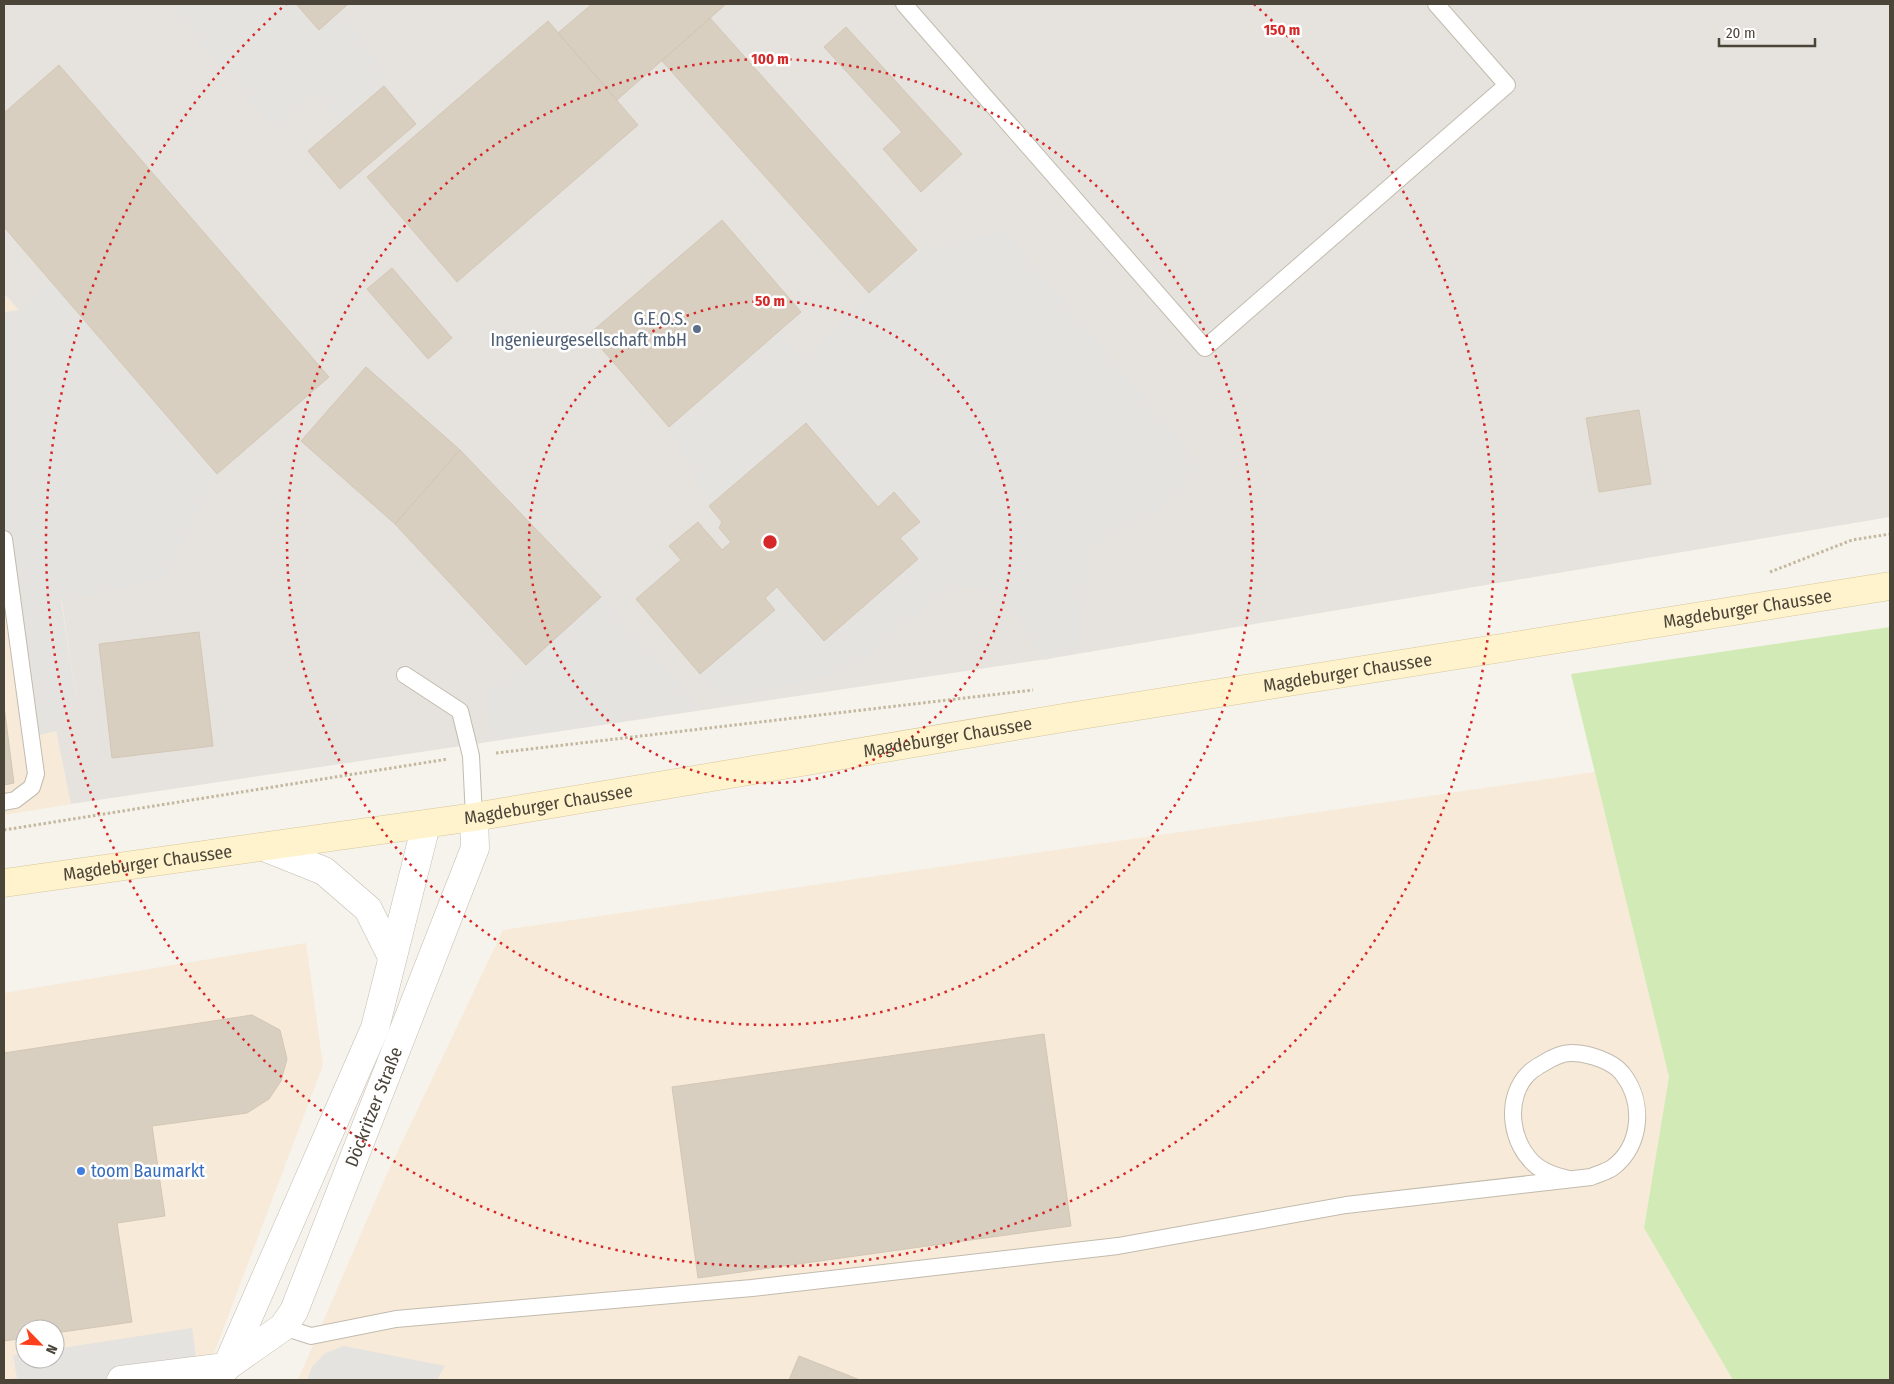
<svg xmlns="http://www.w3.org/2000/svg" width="1894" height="1384" viewBox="0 0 1894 1384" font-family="'Fira Sans Condensed',sans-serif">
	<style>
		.commercial { fill: #f7ead8; fill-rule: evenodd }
		.industrial { fill: #e6e2dd }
		.green { fill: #d2eab5 }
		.parking { fill: #e5e3e0 }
		.building { fill: #d8cfc1; stroke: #d3c7b4 }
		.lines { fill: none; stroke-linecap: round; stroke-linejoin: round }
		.lane-casing { stroke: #c2bbae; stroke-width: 18 }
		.street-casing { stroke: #c2bbae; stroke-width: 29 }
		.secondary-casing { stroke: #d6c79b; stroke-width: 29 }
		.path { stroke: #c4b79f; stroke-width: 3; stroke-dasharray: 2.5 2.5; stroke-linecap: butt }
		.lane { stroke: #fff; stroke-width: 16 }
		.street { stroke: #fff; stroke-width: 28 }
		.secondary { stroke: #fff3cd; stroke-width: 28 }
		.ring { fill: none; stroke: #d62828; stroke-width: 2.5; stroke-dasharray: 2.5 5 }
		.service-dot { fill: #5c6f8a; stroke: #fff; stroke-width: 2 }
		.shop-dot { fill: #3f7fe0; stroke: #fff; stroke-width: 2 }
		.labels { text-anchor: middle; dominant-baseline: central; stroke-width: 5; stroke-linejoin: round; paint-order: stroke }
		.service-label { font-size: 18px; fill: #4e5e75; stroke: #fff; text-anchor: end }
		.street-label { font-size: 18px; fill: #4b4439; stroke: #fff }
		.shop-label { font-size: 18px; fill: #366cbe; stroke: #fff; text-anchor: start }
		.centre { fill: #d62828; stroke: #fff; stroke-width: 2.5 }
		.ring-label { font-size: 15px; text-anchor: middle; font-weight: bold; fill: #d62828; stroke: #fff; stroke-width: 5; stroke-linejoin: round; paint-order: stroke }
	</style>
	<rect width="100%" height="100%" fill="#f6f3ec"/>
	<!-- commercial -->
	<path class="commercial" d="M 4,295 L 19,310 L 76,698 L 56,731 L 71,804 L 4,815 Z
		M 1595,772 L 1669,1077 L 1644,1228 L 1733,1380 L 298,1380 L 385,1178 L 503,930 Z
		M 306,943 L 323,1065 L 204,1380 L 4,1380 L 4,993 ZM 25,1329 L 55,1329 L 55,1359 L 25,1359 Z"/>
	<!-- industrial -->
	<path class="industrial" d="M 6,4 L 1890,4 L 1890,517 L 1047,659 L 71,804 L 56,731 L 76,698 L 19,310 L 4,294 L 4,5 Z"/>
	<!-- green -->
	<path class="green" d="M 1890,627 L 1890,1380 L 1733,1380 L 1644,1228 L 1669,1077 L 1571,674 Z"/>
	<!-- parking -->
	<path class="parking" d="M 167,4 L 296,4 L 319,29 L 342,9 L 388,81 L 341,120 L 317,94 L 274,129 Z
		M 1005,230 L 1205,470 L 1151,515 L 1092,547 L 1076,651 L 1045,660 L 1000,592 L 954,585 L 854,667 L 728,703 L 700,674 L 775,610 L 765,598 L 777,587 L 824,640 L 918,559 L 900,538 L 920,521 L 894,492 L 878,507 L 806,423 L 709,506 L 669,427 L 778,332 L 804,361 L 869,293 L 917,250 Z
		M 50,281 L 217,474 L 165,578 L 61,601 L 76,698 L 56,731 L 31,737 L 4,539 L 4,312 L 19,310 Z
		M 601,597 L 702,709 L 491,740 L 487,691 L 526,665 Z
		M 192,1328 L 198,1370 L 186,1380 L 5,1380 L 17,1378 L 13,1355 L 25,1354 L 25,1359 L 55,1359 L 55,1349 Z
		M 344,1346 L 445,1366 L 437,1380 L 307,1380 L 312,1367 L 325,1353 Z"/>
	<!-- building -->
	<path class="building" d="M 296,4 L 348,4 L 319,30 Z
		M 592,4 L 726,4 L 617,100 L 558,33 Z
		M 710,18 L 917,250 L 869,293 L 662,61 Z
		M 548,21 L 638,125 L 457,282 L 367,177 Z
		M 846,27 L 962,154 L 921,192 L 883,149 L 902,132 L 824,47 Z
		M 59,65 L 329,377 L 217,474 L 4,227 L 4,113 Z
		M 384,86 L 416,124 L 340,189 L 308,151 Z
		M 722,220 L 801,312 L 669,427 L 589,334 Z
		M 392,268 L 452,338 L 428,359 L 367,289 Z
		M 366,367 L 460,450 L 395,524 L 301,441 Z
		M 1639,410 L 1651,484 L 1599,492 L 1586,418 Z
		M 806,423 L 878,507 L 894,492 L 920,522 L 900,538 L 918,559 L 824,641 L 777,587 L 765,598 L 775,610 L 700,674 L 636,599 L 681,560 L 669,546 L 698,522 L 722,550 L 731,542 L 719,528 L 722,522 L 709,506 Z
		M 460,450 L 601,597 L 526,665 L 395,524 Z
		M 199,632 L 213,746 L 112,758 L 99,644 Z
		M 4,706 L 14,783 L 4,785 Z
		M 252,1015 L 280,1030 L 287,1059 L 281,1081 L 269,1099 L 247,1113 L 152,1126 L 165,1216 L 117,1223 L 132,1322 L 55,1333 L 55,1329 L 25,1329 L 25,1338 L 4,1341 L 4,1053 Z
		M 1044,1034 L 1071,1226 L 698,1278 L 672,1087 Z
		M 799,1356 L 860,1380 L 789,1380 Z"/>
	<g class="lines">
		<!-- lane casing -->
		<g class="lane-casing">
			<path id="lane" d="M 904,4 L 1205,348 L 1507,85 L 1436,4
				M 4,539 L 36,774 L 32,787 L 15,800 L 4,802
				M 405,675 L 460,711 L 471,756 L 474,817
				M 283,1327 L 311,1336 L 396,1319 L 752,1288 L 1118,1246 L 1346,1205 L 1591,1177 C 1597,1174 1606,1172 1612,1168 C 1642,1146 1645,1102 1622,1073 C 1612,1061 1590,1054 1574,1053 C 1563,1052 1551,1058 1542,1064 C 1538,1066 1534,1069 1530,1072 C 1503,1097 1510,1146 1538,1167 C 1547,1173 1559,1177 1569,1179"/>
		</g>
		<!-- street casing -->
		<g class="street-casing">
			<g id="street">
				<path d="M 264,847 L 324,871 L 368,909 L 392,957"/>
				<path d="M 226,1368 L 375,1028 L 426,825"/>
				<path id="s1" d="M 121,1380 L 226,1367 L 283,1327 L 294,1311 L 475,848 L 474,817"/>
			</g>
		</g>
		<!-- secondary casing -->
		<g class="secondary-casing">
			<g id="secondary">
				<path id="s2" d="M 4,883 L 474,817 L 1069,717 L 1890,586"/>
			</g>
		</g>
		<!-- path -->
		<path class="path" d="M 1770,572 L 1852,540 L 1890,534
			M 496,753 L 1033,690
			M 4,830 L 448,759"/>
		<!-- lane -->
		<use href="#lane" class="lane"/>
		<!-- street -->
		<use href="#street" class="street"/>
		<!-- secondary -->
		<use href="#secondary" class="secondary"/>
	</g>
	<!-- distance rings -->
	<g class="ring">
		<circle cx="770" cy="542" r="241"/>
		<circle cx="770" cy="542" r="483"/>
		<path d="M1254 4A724 724 0 1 1 286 4"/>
	</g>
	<!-- markers -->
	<circle class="service-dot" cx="697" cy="329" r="5"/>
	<circle class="shop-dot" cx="81" cy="1171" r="5"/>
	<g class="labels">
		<!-- service labels -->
		<g class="service-label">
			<text x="687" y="319">G.E.O.S.<tspan x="687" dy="21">Ingenieurgesellschaft mbH</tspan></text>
		</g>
		<!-- street labels -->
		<g class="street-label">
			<text stroke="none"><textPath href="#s2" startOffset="1765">Magdeburger Chaussee</textPath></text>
			<text stroke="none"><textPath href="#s2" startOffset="1360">Magdeburger Chaussee</textPath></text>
			<text stroke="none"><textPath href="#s2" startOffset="955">Magdeburger Chaussee</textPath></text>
			<text stroke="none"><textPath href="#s2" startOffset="550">Magdeburger Chaussee</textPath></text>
			<text stroke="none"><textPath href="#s2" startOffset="145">Magdeburger Chaussee</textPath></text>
			<text stroke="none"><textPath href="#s1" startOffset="414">Döckritzer Straße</textPath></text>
		</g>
		<!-- shop labels -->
		<g class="shop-label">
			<text x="91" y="1171">toom Baumarkt</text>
		</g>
	</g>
	<circle cx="770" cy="542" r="8" class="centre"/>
	<g class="ring-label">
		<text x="1282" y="35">150 m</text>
		<text x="770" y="64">100 m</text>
		<text x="770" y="306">50 m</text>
	</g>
	<!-- border -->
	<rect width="1894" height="1384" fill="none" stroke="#4b4439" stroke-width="10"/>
	<!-- north arrow -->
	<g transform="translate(40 1344) rotate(114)"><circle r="24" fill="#ffffff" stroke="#b7b4b0"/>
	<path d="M0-4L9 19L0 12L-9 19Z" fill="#fc3f1d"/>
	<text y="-8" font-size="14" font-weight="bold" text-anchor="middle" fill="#4b4439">N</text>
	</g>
	<!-- scale -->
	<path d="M1719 38v8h96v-8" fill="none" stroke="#4b4439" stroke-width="2.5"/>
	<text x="1726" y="38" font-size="15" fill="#4b4439" stroke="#ffffff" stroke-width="4" paint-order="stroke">20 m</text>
</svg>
